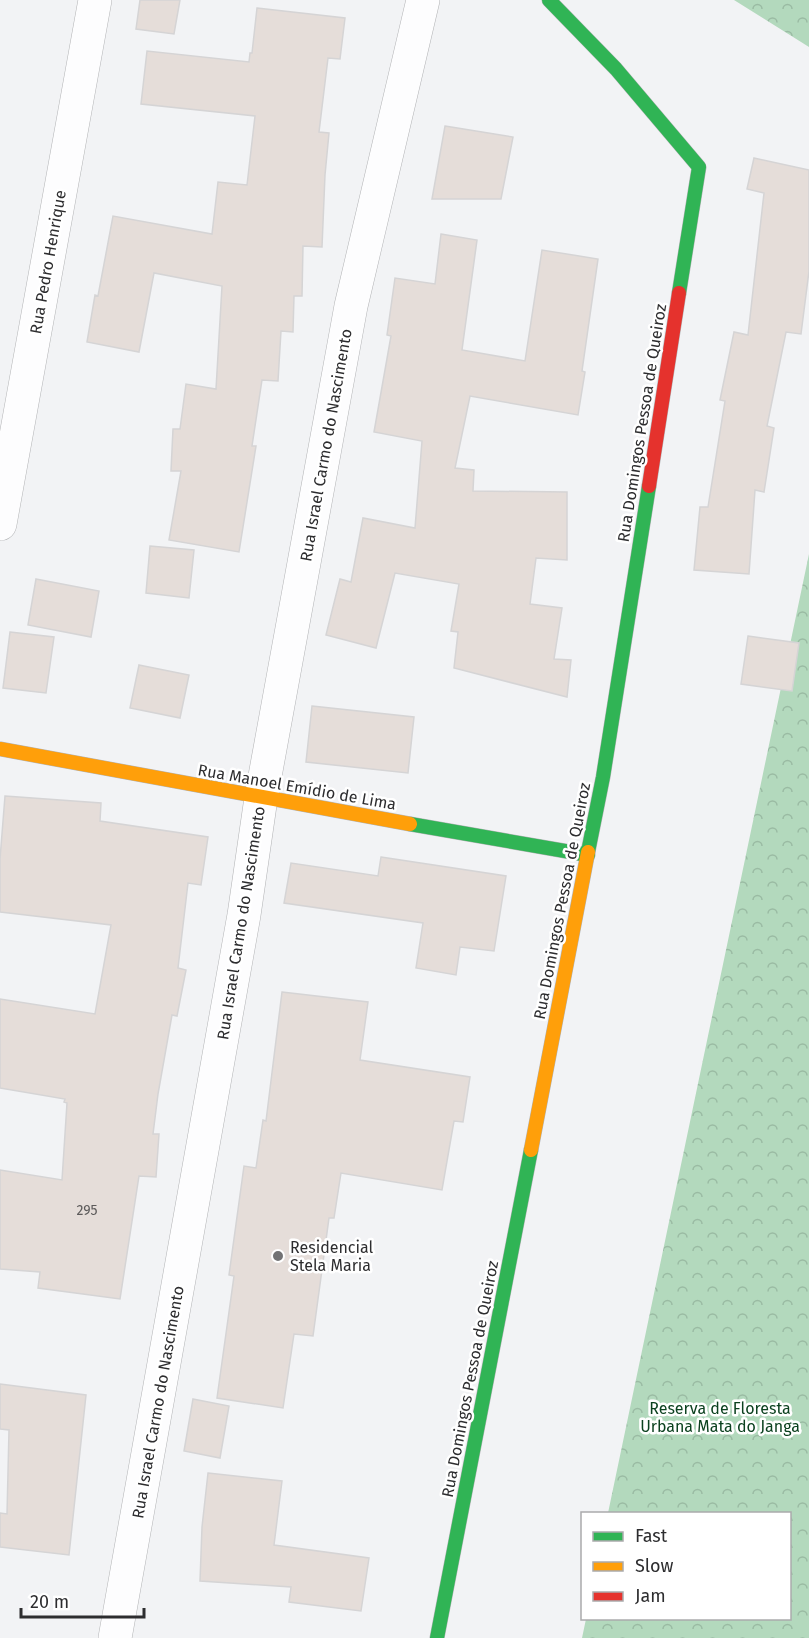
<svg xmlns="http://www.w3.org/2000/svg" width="809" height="1638" viewBox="0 0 809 1638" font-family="'Fira Sans',sans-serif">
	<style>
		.forest { fill: url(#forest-crowns) }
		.building { fill: #e5ddd9; stroke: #d5d4d5; stroke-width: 1.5 }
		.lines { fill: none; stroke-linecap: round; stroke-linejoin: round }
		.street-casing { stroke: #b2b3b5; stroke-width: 34 }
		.fast-casing { stroke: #b2b3b5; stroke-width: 15 }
		.slow-casing { stroke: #b2b3b5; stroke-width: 15 }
		.jam-casing { stroke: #b2b3b5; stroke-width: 15 }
		.street { stroke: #fdfdfe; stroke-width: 33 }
		.fast { stroke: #30b455; stroke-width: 14 }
		.slow { stroke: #ff9f0a; stroke-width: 14 }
		.jam { stroke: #e5322d; stroke-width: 14 }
		.poi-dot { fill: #727274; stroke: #fff; stroke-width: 2 }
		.labels { text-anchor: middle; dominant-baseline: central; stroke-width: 5; stroke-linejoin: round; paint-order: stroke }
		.number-label { font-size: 14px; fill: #5c5a5a }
		.street-label { font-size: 16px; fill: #2d2d2f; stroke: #fff }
		.poi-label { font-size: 16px; fill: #2d2d2f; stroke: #fff; text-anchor: start }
		.park-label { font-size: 16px; fill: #0b411f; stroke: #fff }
	</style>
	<defs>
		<pattern id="forest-crowns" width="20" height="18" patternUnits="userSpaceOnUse" patternTransform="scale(1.5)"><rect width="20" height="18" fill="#b3d9bd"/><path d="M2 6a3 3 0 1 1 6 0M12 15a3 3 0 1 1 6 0" fill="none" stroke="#9abba3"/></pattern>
	</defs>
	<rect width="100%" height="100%" fill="#f2f3f5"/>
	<!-- forest -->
	<path class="forest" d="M 734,0 L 809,0 L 809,47 Z
		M 809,554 L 809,1638 L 582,1638 L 586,1619 L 790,1618 L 790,1514 L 608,1513 Z"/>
	<!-- building -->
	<path class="building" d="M 140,0 L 180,0 L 174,34 L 136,29 Z
		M 257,8 L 345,18 L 340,59 L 328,58 L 319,132 L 329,133 L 325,175 L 322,247 L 303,246 L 302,296 L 294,296 L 293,332 L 281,331 L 278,381 L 262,380 L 252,446 L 256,446 L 239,552 L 169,540 L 181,471 L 171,471 L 173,429 L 180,429 L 186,384 L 216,389 L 222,286 L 154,273 L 139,352 L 87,342 L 95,295 L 98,296 L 113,216 L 212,234 L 218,182 L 247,185 L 255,116 L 141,104 L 147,51 L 249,62 L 250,53 L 252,53 Z
		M 445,126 L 513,137 L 501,199 L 432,199 Z
		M 754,158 L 809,170 L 809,271 L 801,334 L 786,332 L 767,426 L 774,428 L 764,492 L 755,490 L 749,574 L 694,570 L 700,507 L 708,507 L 725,401 L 720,400 L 734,332 L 748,335 L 764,193 L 747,189 Z
		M 441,234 L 477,240 L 462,350 L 525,361 L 542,250 L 598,259 L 582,371 L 585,372 L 578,415 L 470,396 L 455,468 L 474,470 L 473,491 L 567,492 L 567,560 L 536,558 L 530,604 L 562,608 L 554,659 L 571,660 L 567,697 L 454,668 L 458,632 L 451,631 L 459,584 L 395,573 L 376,648 L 326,635 L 340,579 L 351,582 L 363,518 L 415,528 L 422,441 L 374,432 L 391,336 L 387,335 L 395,278 L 435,284 Z
		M 150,546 L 194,550 L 189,598 L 146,593 Z
		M 36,579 L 99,591 L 91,637 L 28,625 Z
		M 10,632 L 54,637 L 46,693 L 3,688 Z
		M 748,636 L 799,643 L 792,691 L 741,684 Z
		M 139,665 L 189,675 L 180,718 L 130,708 Z
		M 312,706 L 414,717 L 408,773 L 306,762 Z
		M 5,796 L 101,803 L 100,821 L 208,837 L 201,885 L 188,883 L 178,968 L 186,970 L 177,1016 L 172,1015 L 158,1094 L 153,1134 L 159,1134 L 156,1177 L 139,1176 L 120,1299 L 38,1288 L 40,1272 L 0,1269 L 0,1170 L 62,1180 L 67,1103 L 64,1102 L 65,1099 L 0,1088 L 0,999 L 95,1014 L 111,925 L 0,912 L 0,859 Z
		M 381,857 L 506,876 L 494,951 L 460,947 L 456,975 L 416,968 L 423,923 L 284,903 L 291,863 L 378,876 Z
		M 282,992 L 368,1002 L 360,1060 L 470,1077 L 463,1122 L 454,1121 L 442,1190 L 341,1173 L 334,1218 L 329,1218 L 313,1336 L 294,1334 L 283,1408 L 217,1398 L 234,1276 L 229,1275 L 244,1166 L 256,1168 L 263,1120 L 266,1121 Z
		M 0,1384 L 86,1395 L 69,1555 L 0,1547 L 0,1513 L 7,1514 L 9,1430 L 0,1429 Z
		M 193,1399 L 229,1406 L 220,1458 L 184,1451 Z
		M 208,1473 L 282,1481 L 274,1545 L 369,1558 L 361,1611 L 289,1602 L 291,1587 L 200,1581 L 202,1527 Z"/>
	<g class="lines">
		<!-- street casing -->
		<g class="street-casing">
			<path id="street" d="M 0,524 L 95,0
				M 115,1638 L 244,915 L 261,798 L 351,306 L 423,0"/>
		</g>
		<!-- fast casing -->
		<g class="fast-casing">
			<path id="fast" d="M 549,0 L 616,69 L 699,167 L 679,293
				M 410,824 L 588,855
				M 588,852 L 603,777 L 649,486
				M 437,1638 L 531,1150"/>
		</g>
		<!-- slow casing -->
		<g class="slow-casing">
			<path id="slow" d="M 0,749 L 410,824
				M 531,1150 L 588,852"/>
		</g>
		<!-- jam casing -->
		<g class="jam-casing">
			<path id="jam" d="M 649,486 L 679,293"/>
		</g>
		<!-- street -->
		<use href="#street" class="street"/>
		<!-- fast -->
		<use href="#fast" class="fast"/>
		<!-- slow -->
		<use href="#slow" class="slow"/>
		<!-- jam -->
		<use href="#jam" class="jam"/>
	</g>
	<!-- markers -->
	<circle class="poi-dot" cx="278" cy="1256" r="6"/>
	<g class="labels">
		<!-- number labels -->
		<g class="number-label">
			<text x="87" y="1210">295</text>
		</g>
		<!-- street labels -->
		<g class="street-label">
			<text transform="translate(48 262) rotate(-80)">Rua Pedro Henrique</text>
			<text transform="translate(642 423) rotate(-81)">Rua Domingos Pessoa de Queiroz</text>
			<text transform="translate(326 445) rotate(-80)">Rua Israel Carmo do Nascimento</text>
			<text transform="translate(297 787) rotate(10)">Rua Manoel Emídio de Lima</text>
			<text transform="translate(562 901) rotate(-79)">Rua Domingos Pessoa de Queiroz</text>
			<text transform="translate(241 923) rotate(-81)">Rua Israel Carmo do Nascimento</text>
			<text transform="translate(470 1379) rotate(-79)">Rua Domingos Pessoa de Queiroz</text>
			<text transform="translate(158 1402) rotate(-80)">Rua Israel Carmo do Nascimento</text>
		</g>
		<!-- poi labels -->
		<g class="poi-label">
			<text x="290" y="1247">Residencial<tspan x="290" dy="18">Stela Maria</tspan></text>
		</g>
		<!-- park labels -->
		<g class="park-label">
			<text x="720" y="1408">Reserva de Floresta<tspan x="720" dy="18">Urbana Mata do Janga</tspan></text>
		</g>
	</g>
	<!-- legend -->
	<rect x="581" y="1512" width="210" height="108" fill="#ffffff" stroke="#ababac" stroke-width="1.5"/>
	<rect x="593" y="1532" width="30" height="9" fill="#30b455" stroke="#ababac" stroke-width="1.5"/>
	<text x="635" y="1542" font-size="18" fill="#2d2d2f">Fast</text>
	<rect x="593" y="1562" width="30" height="9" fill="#ff9f0a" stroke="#ababac" stroke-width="1.5"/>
	<text x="635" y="1572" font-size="18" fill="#2d2d2f">Slow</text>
	<rect x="593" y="1592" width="30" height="9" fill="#e5322d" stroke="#ababac" stroke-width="1.5"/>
	<text x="635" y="1602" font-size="18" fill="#2d2d2f">Jam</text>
	<!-- scale -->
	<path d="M21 1608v9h123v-9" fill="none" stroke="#2d2d2f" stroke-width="3"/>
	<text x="30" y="1608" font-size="18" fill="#2d2d2f" stroke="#ffffff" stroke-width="4.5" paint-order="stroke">20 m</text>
</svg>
